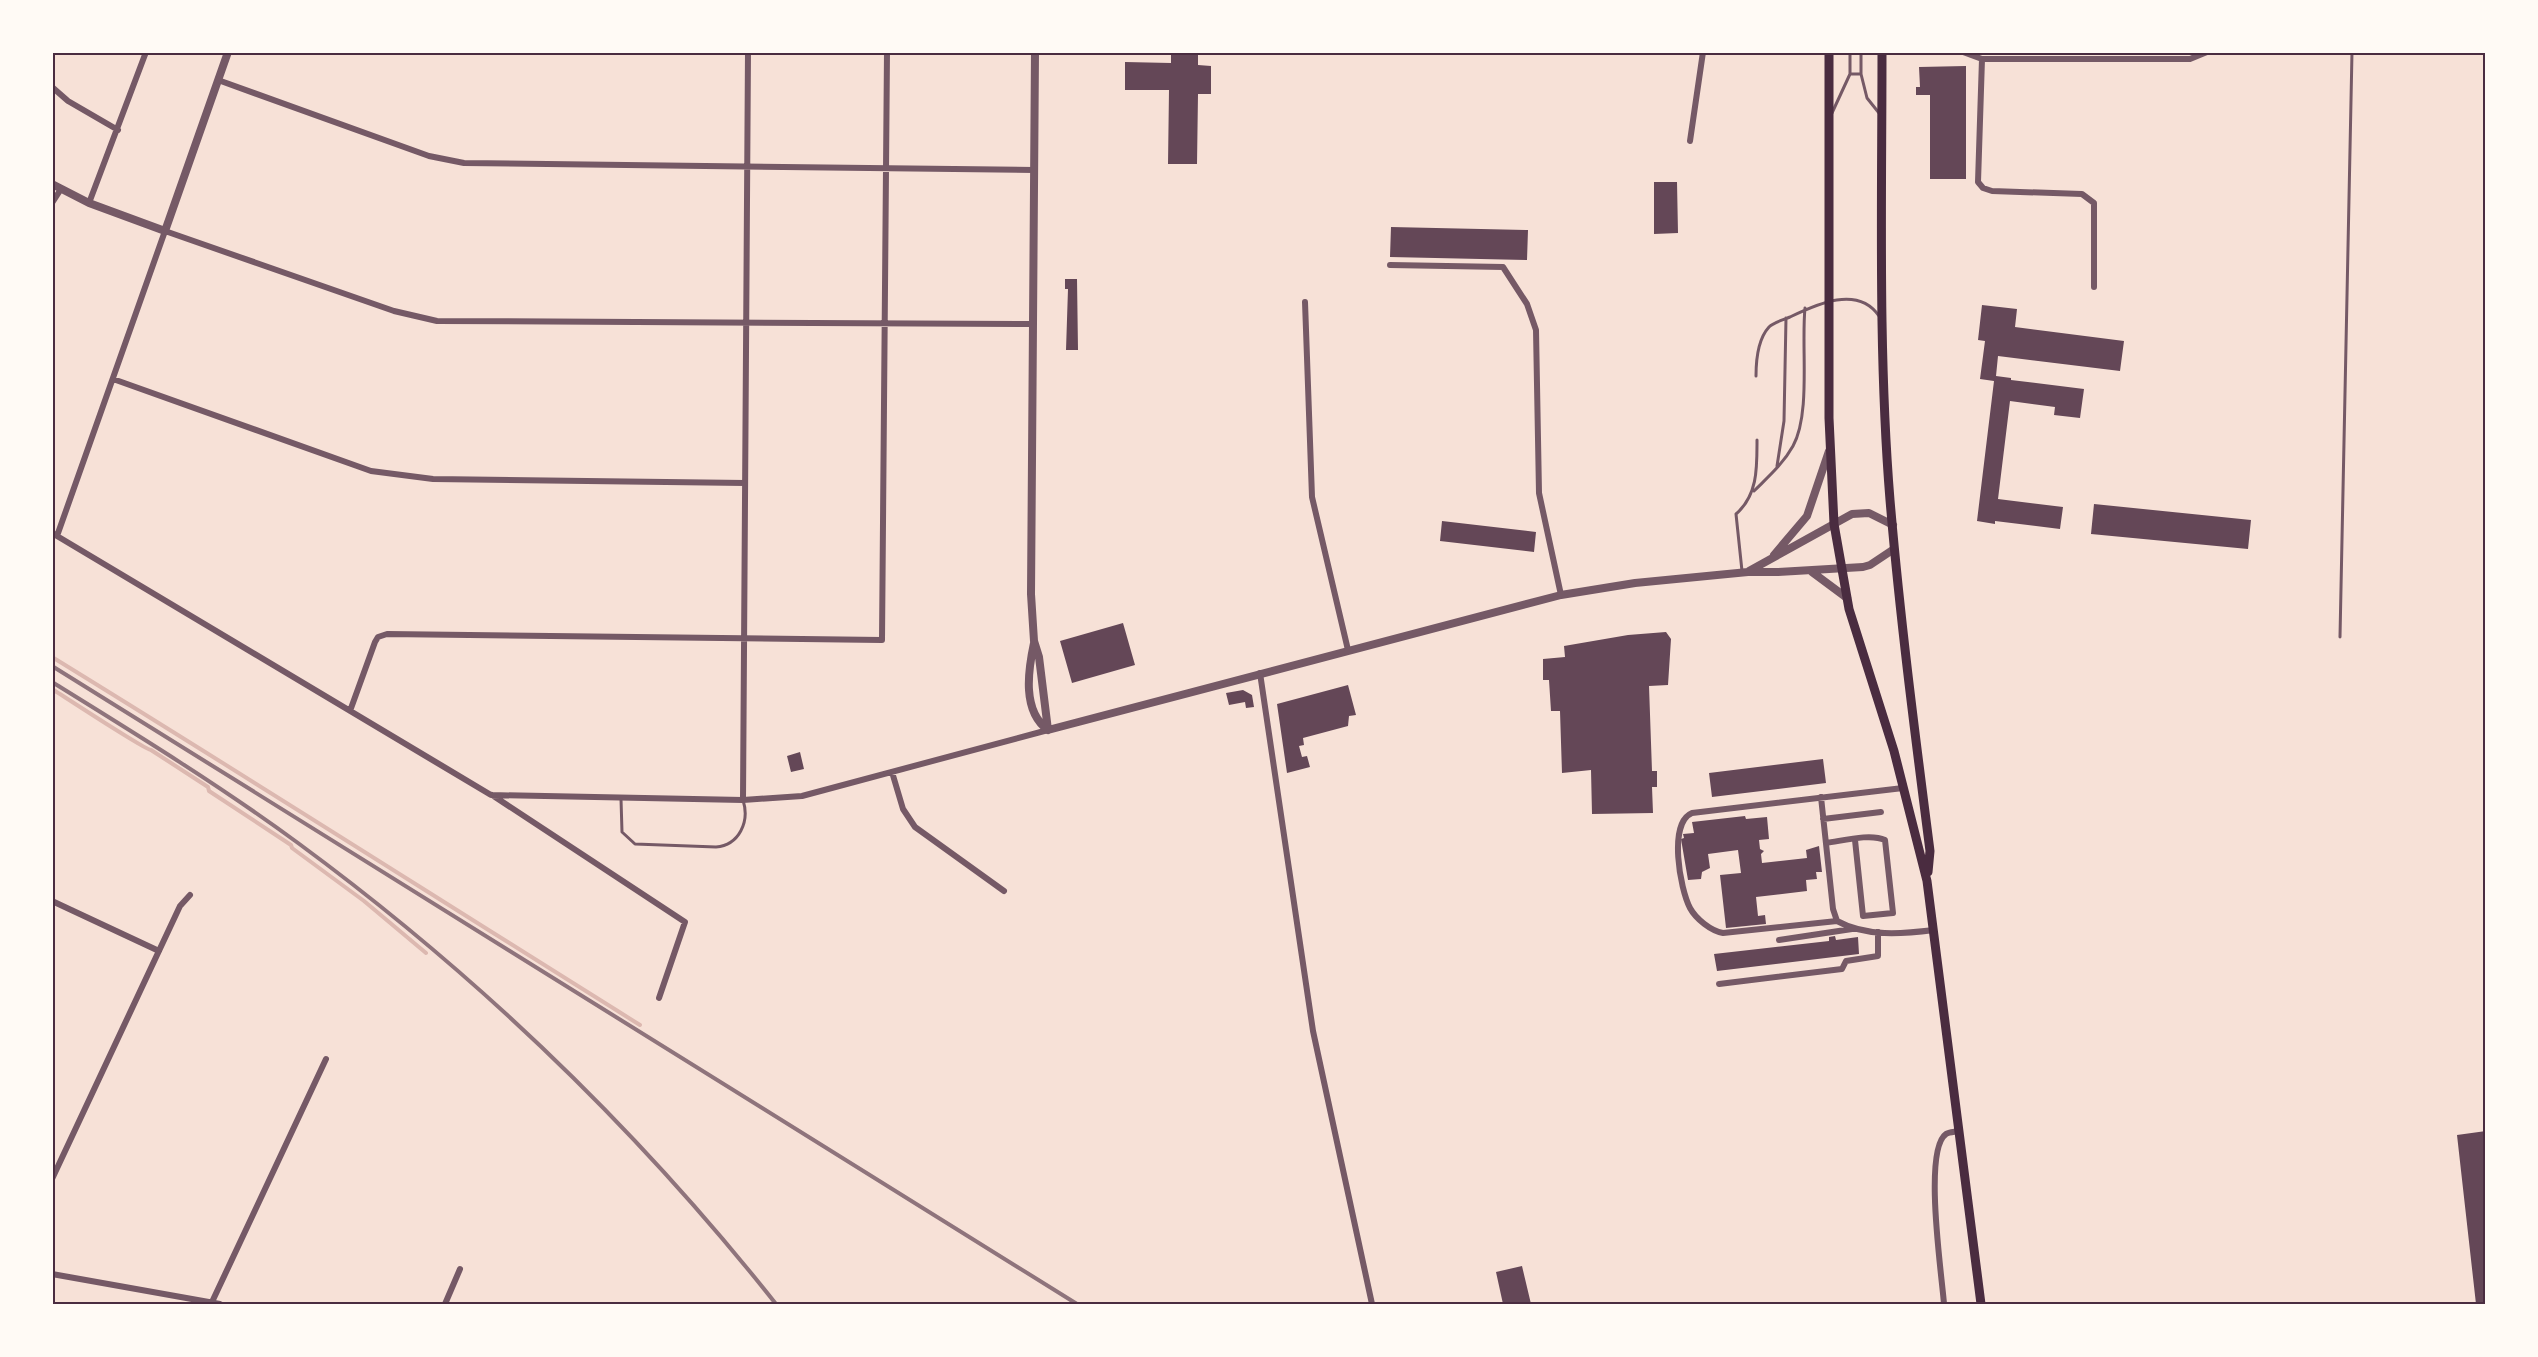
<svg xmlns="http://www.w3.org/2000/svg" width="2538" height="1357" viewBox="0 0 2538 1357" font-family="'PT Sans Narrow',sans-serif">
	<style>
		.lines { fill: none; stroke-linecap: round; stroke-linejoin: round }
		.stream { stroke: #dcb8b0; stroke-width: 4 }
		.building { fill: #644757 }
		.service { stroke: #755966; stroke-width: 3 }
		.minor { stroke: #755966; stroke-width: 6 }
		.tertiary { stroke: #755966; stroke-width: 8 }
		.secondary { stroke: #4a2c40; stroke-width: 9 }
		.rail { stroke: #8f747c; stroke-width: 4 }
		.neatline { fill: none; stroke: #4a2c40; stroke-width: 2 }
	</style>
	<rect width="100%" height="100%" fill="#f7e1d7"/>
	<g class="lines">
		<!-- stream -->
		<path class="stream" d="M 52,657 C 249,778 443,902 640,1025
			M 52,689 C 65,697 145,750 151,750 L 208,787 L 209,791 L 291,845 L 292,848 L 364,901 L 426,953"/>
	</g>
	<!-- building -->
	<path class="building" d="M 1171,52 L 1198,52 L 1198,65 L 1211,66 L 1211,94 L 1198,94 L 1197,164 L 1168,164 L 1169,90 L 1125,90 L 1125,62 L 1171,63 Z
		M 1966,66 L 1966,179 L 1930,179 L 1930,95 L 1916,95 L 1916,87 L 1920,87 L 1919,67 Z
		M 1654,182 L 1677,182 L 1678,233 L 1654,234 Z
		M 1391,227 L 1528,230 L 1527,260 L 1390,257 Z
		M 1065,279 L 1077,279 L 1078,350 L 1066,350 L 1068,289 L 1065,289 Z
		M 1982,305 L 2017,309 L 2015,327 L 2124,341 L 2120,371 L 1998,356 L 1996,376 L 2011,378 L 2011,380 L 2084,389 L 2080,418 L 2054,415 L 2055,407 L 2010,401 L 1998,499 L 2063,507 L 2060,529 L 1995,521 L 1995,524 L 1977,521 L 1994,381 L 1980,379 L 1985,341 L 1978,340 Z
		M 2094,504 L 2251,520 L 2248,549 L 2091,534 Z
		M 1442,521 L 1536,532 L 1534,552 L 1440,541 Z
		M 1123,623 L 1135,665 L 1072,683 L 1060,641 Z
		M 1666,632 L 1671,639 L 1668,685 L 1649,686 L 1652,771 L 1657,771 L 1657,787 L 1652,787 L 1653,813 L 1592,814 L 1591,770 L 1562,773 L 1560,711 L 1551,711 L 1549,680 L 1543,680 L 1543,659 L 1565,657 L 1564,646 L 1628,635 Z
		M 1348,685 L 1356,715 L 1349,716 L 1348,726 L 1303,738 L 1304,745 L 1299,746 L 1302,757 L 1307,756 L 1310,767 L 1287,773 L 1277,704 Z
		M 1243,690 L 1252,695 L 1254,707 L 1246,708 L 1245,702 L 1229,705 L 1226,693 Z
		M 800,752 L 804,769 L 791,772 L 787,756 Z
		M 1823,759 L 1826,783 L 1712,797 L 1709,773 Z
		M 1745,816 L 1746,819 L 1767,817 L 1769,839 L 1759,840 L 1760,849 L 1764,851 L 1761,854 L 1762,863 L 1807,858 L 1806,850 L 1819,846 L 1822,872 L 1816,872 L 1817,879 L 1806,880 L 1807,891 L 1756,897 L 1758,916 L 1765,915 L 1766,924 L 1726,928 L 1720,875 L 1741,873 L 1738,850 L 1708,854 L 1710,868 L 1702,872 L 1701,879 L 1688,880 L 1681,839 L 1684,838 L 1683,834 L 1694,833 L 1692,822 Z
		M 1835,936 L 1836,940 L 1858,937 L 1859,954 L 1717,971 L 1714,954 L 1829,941 L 1829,937 Z
		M 2486,1131 L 2486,1304 L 2476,1304 L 2457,1135 Z
		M 1522,1266 L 1531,1304 L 1503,1304 L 1496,1272 Z"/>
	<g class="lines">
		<!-- service -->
		<path class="service" d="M 1850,74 L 1861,74 L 1861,52
			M 1861,74 L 1867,98 L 1879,113
			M 1832,113 L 1850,74 L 1850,52
			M 1756,376 C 1756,360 1758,339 1769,327 C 1774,322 1783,320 1790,317 C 1817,304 1858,285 1879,316
			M 1777,466 L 1784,421 L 1786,318
			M 1754,491 C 1768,477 1783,464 1793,446 C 1811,413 1801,347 1805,308
			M 1742,571 L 1736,514 C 1758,495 1757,467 1757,440
			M 2340,637 L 2352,52
			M 621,799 L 622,832 L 635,844 L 716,847 C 739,845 750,822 743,800"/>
		<!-- minor -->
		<path class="minor" d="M 1963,52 L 1982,59 L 2190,59 L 2207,52
			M 1982,59 L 1978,182 L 1983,188 L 1992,191 L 2082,194 L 2094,203 L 2094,287
			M 218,80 L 429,156 L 464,163 L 1034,170
			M 52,87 L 68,101 L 118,130
			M 1690,141 L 1703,52
			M 52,203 L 61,189
			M 89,203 L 146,52
			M 1390,265 L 1503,267 L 1527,304 L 1536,330 L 1539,493 L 1561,595
			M 1305,302 L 1312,497 L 1348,650
			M 113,379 L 371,471 L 433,479 L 745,483
			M 52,533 L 491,795 L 743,800 L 802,796 L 1048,730
			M 57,536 L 165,231 L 394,311 L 437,321 L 1033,324
			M 1260,673 L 1313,1031 L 1372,1304
			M 350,711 L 375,642 L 378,637 L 387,634 L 882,640 L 887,52
			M 892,772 L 903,809 L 915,827 L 1004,891
			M 492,795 L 685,922 L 659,998
			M 1821,797 L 1833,909 L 1837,921 C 1866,937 1902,934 1934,930
			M 743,800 L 748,52
			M 1823,819 L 1881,812
			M 1826,843 C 1842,841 1870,833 1885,840 L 1893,913 L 1863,916 L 1855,840
			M 52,901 L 159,951
			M 1837,921 L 1723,933 C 1711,931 1696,919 1690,908 C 1680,889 1668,823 1692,813 L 1903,788
			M 1779,940 L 1852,929
			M 1719,984 L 1842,969 L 1846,961 L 1878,956 L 1878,932
			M 52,1179 L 180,906 L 190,895
			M 52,1274 L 220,1304
			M 212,1302 L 326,1059
			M 445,1304 L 460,1269
			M 1944,1304 C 1942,1276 1923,1150 1946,1134 C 1949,1132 1955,1132 1959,1131"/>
		<!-- tertiary -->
		<path class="tertiary" d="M 1035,52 L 1031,594 L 1034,641 L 1039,657 L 1048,730
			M 52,184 L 89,203 L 165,231 L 228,52
			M 1774,555 L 1807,516 L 1829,451
			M 1749,571 L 1852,514 L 1869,513 L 1893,525
			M 1812,572 L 1847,598
			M 1034,643 C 1028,671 1022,711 1048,730
			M 1048,730 L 1561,595 L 1635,583 L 1748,572 L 1778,572 L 1863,567 L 1870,565 L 1894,549"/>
		<!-- secondary -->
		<path class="secondary" d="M 1829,52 L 1829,418 L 1834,524 L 1849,609 L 1894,751 L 1927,881 L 1981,1304
			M 1882,52 C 1882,201 1878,352 1890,500 C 1900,618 1915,734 1930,851 L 1928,872"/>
		<!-- rail -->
		<path class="rail" d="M 52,666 L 1077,1304
			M 52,682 C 136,734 219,785 298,843 C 476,974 639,1131 776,1304"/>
	</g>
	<!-- border -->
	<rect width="2538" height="1357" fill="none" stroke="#fffaf5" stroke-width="108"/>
	<rect x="54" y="54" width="2430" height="1249" class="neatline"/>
</svg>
